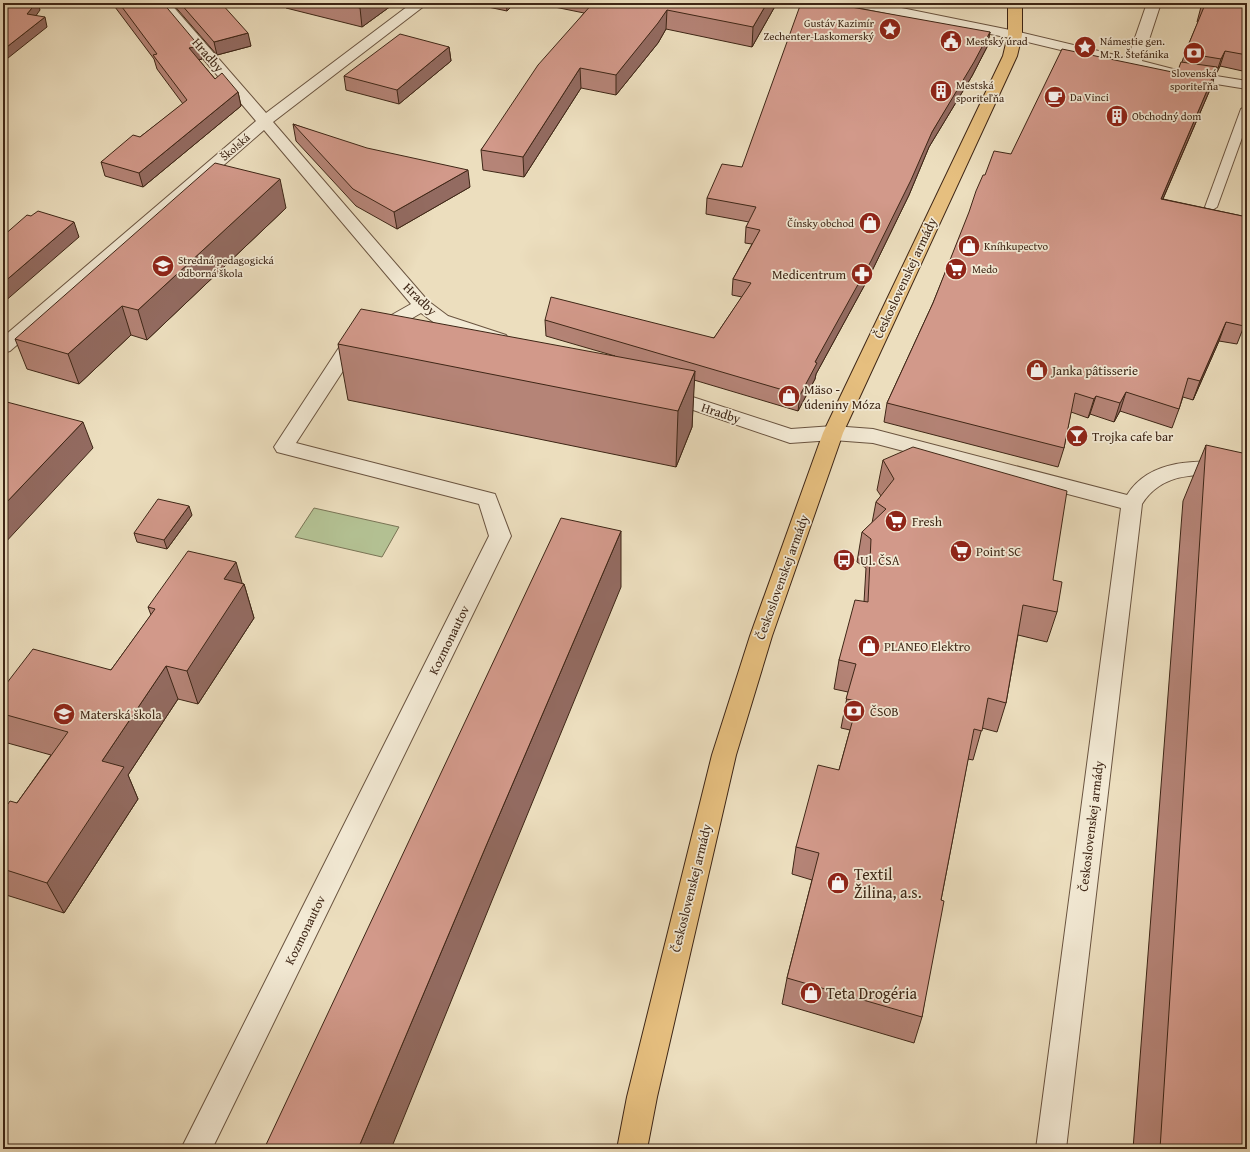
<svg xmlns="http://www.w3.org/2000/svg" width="1250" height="1152" viewBox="0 0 1250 1152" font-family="'Gentium Book Plus',serif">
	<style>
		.green { fill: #b4c294; stroke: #797455 }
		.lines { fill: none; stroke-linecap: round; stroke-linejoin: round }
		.service-casing { stroke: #6a5440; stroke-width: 2 }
		.minor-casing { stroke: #6a5440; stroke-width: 2 }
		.primary-casing { stroke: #3e2616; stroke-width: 2 }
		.service { fill: #f3ead5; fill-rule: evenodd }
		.minor { fill: #f3ead5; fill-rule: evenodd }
		.primary { fill: #e6bf7f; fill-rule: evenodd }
		.wall { fill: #b58477; stroke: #3e2616 }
		.shaded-wall { fill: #936b61; stroke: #3e2616 }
		.building { fill: #d2998a; stroke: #3e2616 }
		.labels { text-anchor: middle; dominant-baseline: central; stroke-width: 3.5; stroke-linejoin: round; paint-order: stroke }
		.far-poi-label { font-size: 11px; fill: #3e2616; stroke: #f3ead5; text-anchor: start }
		.far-street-label { font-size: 11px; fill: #3e2616; stroke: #f3ead5 }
		.street-label { font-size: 13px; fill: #3e2616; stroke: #f3ead5 }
		.poi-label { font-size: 13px; fill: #3e2616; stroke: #f3ead5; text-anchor: start }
		.near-poi-label { font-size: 16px; fill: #3e2616; stroke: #f3ead5; text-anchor: start }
	</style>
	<rect width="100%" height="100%" fill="#ecdebe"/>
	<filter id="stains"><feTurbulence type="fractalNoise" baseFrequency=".005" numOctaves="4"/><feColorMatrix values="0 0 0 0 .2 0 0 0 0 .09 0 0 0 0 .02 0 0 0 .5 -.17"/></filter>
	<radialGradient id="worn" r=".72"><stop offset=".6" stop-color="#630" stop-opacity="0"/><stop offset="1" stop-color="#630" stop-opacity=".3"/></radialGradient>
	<!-- green -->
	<path class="green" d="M 314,508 L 399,527 L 382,557 L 295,537 Z"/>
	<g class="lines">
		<!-- service casing -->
		<g class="service-casing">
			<path id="service" d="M 1247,106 L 1247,124 L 1217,207 L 1211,211 L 1207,210 L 1205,207 L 1241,109 Z"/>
		</g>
		<!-- minor casing -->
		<g class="minor-casing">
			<path id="minor" d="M 156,3 L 170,3 L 266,113 L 412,3 L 428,3 L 273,122 L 428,301 L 448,316 L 506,335 L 508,339 L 506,343 L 499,345 L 492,343 L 436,324 L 421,313 L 356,351 L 296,443 L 495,494 L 511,536 L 212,1149 L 181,1149 L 489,536 L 479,504 L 277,452 L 274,447 L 342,343 L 411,304 L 264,130 L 10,351 L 3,353 L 3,337 L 256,121 Z
				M 849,3 L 877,3 L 1015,31 L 1128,58 L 1147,3 L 1161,3 L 1142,61 L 1173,69 L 1247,81 L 1247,89 L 1173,77 L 1015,39 L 856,7 L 851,6 Z
				M 665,388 L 791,429 L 833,426 L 873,429 L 1127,495 C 1152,455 1205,461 1247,463 L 1247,477 C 1209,475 1165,467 1142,504 L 1066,1149 L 1036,1149 L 1121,508 L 873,443 L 833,440 L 790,443 L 658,398 L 655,394 L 658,390 Z"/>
		</g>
		<!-- primary casing -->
		<g class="primary-casing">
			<path id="primary" d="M 1008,3 L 1022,3 L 1022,35 L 1017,56 L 843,433 L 772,636 L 736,755 L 657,1097 L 647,1149 L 617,1149 L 627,1097 L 712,755 L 750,636 L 823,433 L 1003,56 L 1008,35 Z"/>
		</g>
		<!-- service -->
		<use href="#service" class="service"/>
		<!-- minor -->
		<use href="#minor" class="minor"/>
		<!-- primary -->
		<use href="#primary" class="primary"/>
	</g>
	<!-- wall -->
	<path class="wall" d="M 112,3 L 163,3 L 202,59 L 199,60 L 215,79 L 238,92 L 241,106 L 143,187 L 105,176 L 101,162 L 140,137 L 183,104 L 157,69 L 154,59 Z
		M 172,3 L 214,3 L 251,46 L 217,55 Z
		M 285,3 L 395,3 L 362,27 L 286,8 Z
		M 469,3 L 515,3 L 507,11 Z
		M 535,3 L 775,3 L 774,8 L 752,47 L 666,29 L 658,43 L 616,95 L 581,88 L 524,177 L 483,170 L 481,150 L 584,13 Z
		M 1202,3 L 1247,3 L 1247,72 L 1220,66 L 1216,74 L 1215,74 L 1212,85 L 1163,199 L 1247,217 L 1247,311 L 1245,314 L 1244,326 L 1237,344 L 1219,341 L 1193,400 L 1183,397 L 1179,409 L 1172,428 L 1120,411 L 1114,422 L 1090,414 L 1088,418 L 1071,412 L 1064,448 L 1058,467 L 884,422 L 887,403 L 933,303 L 985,175 L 1011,154 L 1177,73 L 1182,62 L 1185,53 L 1198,22 L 1197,22 Z
		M 990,32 L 987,47 L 972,76 L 929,147 L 909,195 L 869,277 L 816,374 L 815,379 L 798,411 L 694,380 L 692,427 L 676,467 L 348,400 L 338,344 L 615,356 L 546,336 L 545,320 L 714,338 L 742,297 L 732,295 L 733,279 L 752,244 L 745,243 L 746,227 L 749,222 L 706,214 L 707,198 L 742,167 Z
		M 449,47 L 451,61 L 399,104 L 346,90 L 344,76 Z
		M 293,124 L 470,187 L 397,229 L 356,206 L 296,141 Z
		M 286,208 L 147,340 L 131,335 L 79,384 L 27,369 L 15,339 Z
		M 1206,445 L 1247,1149 L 1133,1149 L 1183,501 Z
		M 883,460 L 1053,580 L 1057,612 L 1047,642 L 1018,635 L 1006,703 L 997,732 L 982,728 L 973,760 L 968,759 L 941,900 L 922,1017 L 914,1043 L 782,1004 L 787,978 L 812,880 L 792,874 L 796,847 L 839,770 L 850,730 L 841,728 L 848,692 L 834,689 L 839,660 L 864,602 L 866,568 L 857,562 L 862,532 L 872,523 L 876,502 L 881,496 L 877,490 Z
		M 192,515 L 167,549 L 137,542 L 134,533 Z
		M 242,584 L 244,584 L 254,618 L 198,704 L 178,699 L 128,775 L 138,799 L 64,913 L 3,894 L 3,811 L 17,803 L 51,755 L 4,742 L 3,740 L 3,688 L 111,670 L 151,615 L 148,607 Z"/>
	<!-- shaded-wall -->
	<path class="shaded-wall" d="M 36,3 L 38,3 L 40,10 L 30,24 L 27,14 Z
		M 367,3 L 395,3 L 362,27 L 360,8 Z
		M 506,3 L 515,3 L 507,11 Z
		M 767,3 L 775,3 L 774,8 L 752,47 L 753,27 Z
		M 667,10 L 666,29 L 658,43 L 616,95 L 616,75 Z
		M 45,17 L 47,27 L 3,62 L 3,50 Z
		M 990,32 L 987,47 L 972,76 L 929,147 L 909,195 L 869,277 L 816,374 L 815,379 L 798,411 L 800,395 L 815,362 L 932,132 Z
		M 248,33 L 251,46 L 217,55 L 214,42 Z
		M 199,46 L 202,59 L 192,62 L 189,48 Z
		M 449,47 L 451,61 L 399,104 L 397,90 Z
		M 1225,51 L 1220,66 L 1216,74 L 1221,59 Z
		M 1217,67 L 1212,85 L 1155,217 L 1161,199 Z
		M 580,68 L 581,88 L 524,177 L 523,157 Z
		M 238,92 L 241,106 L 143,187 L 139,173 Z
		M 468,170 L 470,187 L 397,229 L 394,212 Z
		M 280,179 L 286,208 L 147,340 L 138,310 Z
		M 74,222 L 79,237 L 3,303 L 3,283 Z
		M 122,306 L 131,335 L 79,384 L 68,354 Z
		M 1226,322 L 1219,341 L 1193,400 L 1200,381 Z
		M 695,371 L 692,427 L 676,467 L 678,411 Z
		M 1126,392 L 1120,411 L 1114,422 L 1120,403 Z
		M 1096,396 L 1090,414 L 1088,418 L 1094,399 Z
		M 83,422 L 93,448 L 3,545 L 3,506 Z
		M 189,506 L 192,515 L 167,549 L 164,540 Z
		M 621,531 L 621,587 L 493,898 L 391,1149 L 358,1149 L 486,846 Z
		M 236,562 L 243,586 L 244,584 L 254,618 L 198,704 L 187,671 L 224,579 Z
		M 166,666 L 178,699 L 128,775 L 138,799 L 64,913 L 47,883 L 102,761 Z"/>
	<!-- building -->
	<path class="building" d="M 3,3 L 36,3 L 27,14 L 45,17 L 3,50 Z
		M 119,3 L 163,3 L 199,46 L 189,48 L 215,79 L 222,73 L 238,92 L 139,173 L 101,162 L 133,135 L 140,137 L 187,100 L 153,55 L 157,54 Z
		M 180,3 L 214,3 L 215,5 L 221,3 L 248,33 L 214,42 Z
		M 340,3 L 367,3 L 360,8 Z
		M 593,3 L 767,3 L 753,27 L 667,10 L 658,23 L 616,75 L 580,68 L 523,157 L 481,150 L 538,65 Z
		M 801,3 L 829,3 L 990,32 L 974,62 L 932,132 L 911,180 L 871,261 L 815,362 L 817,363 L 800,395 L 545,320 L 551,297 L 714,338 L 751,283 L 733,279 L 760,230 L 746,227 L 756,207 L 707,198 L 722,164 L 742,167 Z
		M 1203,3 L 1247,3 L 1247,55 L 1225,51 L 1221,59 L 1185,53 L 1204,7 L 1202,7 Z
		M 400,34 L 449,47 L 397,90 L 344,76 Z
		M 1062,49 L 1177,73 L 1181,62 L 1217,67 L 1161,199 L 1247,217 L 1247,299 L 1244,326 L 1226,322 L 1200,381 L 1188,378 L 1179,409 L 1126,392 L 1120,403 L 1096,396 L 1094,399 L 1075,393 L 1064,448 L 887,403 L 933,303 L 969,212 L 976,191 L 983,175 L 985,175 L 994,151 L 1011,154 Z
		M 293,124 L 367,148 L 468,170 L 394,212 L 353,189 Z
		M 215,163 L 280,179 L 138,310 L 122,306 L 68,354 L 15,339 Z
		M 38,211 L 74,222 L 3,283 L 3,236 L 27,215 L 31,216 Z
		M 361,309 L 695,371 L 678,411 L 338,344 Z
		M 3,401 L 83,422 L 3,506 Z
		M 1206,445 L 1247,454 L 1247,1149 L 1160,1149 Z
		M 913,447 L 1067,491 L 1053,580 L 1062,582 L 1057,612 L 1023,605 L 1006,703 L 988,698 L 982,731 L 974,729 L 941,900 L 944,901 L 922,1017 L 787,978 L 819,853 L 796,847 L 818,765 L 839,770 L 858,701 L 846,699 L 856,664 L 839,660 L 855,600 L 868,602 L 871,539 L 862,532 L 886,509 L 876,502 L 894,479 L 883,460 Z
		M 158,499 L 189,506 L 164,540 L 134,533 Z
		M 561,518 L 621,531 L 486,846 L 358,1149 L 264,1149 Z
		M 188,551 L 236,562 L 224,579 L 244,584 L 187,671 L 166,666 L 102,761 L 124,767 L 47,883 L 3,869 L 3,811 L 10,801 L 17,803 L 68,732 L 3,714 L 3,688 L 33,649 L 111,670 L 155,609 L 148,607 Z"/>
	<!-- icons -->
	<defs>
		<g id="sight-disc" transform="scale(1.15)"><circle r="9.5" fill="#8f2418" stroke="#f3ead5"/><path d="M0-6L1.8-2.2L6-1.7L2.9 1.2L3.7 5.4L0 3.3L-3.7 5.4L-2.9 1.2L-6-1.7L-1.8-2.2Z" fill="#fff"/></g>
		<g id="civic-disc" transform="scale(1.15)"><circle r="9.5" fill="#8f2418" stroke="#f3ead5"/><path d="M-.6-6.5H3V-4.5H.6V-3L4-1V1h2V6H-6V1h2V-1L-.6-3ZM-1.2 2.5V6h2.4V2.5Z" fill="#fff"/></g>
		<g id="bank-disc" transform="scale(1.15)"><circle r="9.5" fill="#8f2418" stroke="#f3ead5"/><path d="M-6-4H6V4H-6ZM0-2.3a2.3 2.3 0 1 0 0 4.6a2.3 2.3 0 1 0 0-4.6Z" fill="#fff"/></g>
		<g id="building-disc" transform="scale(1.15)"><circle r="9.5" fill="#8f2418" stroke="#f3ead5"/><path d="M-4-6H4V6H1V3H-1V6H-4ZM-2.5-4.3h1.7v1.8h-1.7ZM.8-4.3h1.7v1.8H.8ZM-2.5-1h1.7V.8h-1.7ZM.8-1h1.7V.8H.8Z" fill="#fff"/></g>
		<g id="cafe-disc" transform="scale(1.15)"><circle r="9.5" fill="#8f2418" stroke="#f3ead5"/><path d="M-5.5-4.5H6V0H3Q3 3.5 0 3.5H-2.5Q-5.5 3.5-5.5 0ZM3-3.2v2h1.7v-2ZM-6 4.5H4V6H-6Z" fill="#fff"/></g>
		<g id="shop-disc" transform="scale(1.15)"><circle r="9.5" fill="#8f2418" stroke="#f3ead5"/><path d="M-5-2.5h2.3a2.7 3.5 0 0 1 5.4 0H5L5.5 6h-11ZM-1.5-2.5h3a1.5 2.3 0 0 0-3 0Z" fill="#fff"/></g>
		<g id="school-disc" transform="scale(1.15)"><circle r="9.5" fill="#8f2418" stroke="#f3ead5"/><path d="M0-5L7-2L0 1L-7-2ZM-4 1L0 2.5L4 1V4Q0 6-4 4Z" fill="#fff"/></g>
		<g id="supermarket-disc" transform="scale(1.15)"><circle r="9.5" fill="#8f2418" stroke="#f3ead5"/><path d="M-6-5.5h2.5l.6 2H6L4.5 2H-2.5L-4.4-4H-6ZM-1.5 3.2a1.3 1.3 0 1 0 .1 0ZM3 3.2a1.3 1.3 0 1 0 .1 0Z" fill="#fff"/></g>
		<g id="pharmacy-disc" transform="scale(1.15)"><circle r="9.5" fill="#8f2418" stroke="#f3ead5"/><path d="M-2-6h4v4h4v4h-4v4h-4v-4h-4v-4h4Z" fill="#fff"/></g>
		<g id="bar-disc" transform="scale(1.15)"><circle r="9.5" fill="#8f2418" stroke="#f3ead5"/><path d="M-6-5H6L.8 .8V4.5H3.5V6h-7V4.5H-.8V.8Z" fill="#fff"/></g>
		<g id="bus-disc" transform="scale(1.15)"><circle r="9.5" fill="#8f2418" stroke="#f3ead5"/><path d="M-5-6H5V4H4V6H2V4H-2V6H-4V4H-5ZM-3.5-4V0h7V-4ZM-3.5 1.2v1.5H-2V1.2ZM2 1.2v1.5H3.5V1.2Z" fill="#fff"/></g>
	</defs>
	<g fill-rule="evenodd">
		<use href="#sight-disc" x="890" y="29"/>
		<use href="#civic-disc" x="951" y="41"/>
		<use href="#sight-disc" x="1085" y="47"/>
		<use href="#bank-disc" x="1194" y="53"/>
		<use href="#building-disc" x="941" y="91"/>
		<use href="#cafe-disc" x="1055" y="97"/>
		<use href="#building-disc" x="1117" y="116"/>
		<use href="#shop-disc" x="870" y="223"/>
		<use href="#shop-disc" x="969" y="246"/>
		<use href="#school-disc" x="163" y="266"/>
		<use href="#supermarket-disc" x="956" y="269"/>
		<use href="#pharmacy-disc" x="862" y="274"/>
		<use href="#shop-disc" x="1037" y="370"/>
		<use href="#shop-disc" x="789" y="396"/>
		<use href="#bar-disc" x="1077" y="436"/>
		<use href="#supermarket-disc" x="896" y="521"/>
		<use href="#supermarket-disc" x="961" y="551"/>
		<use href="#bus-disc" x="844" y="560"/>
		<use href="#shop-disc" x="869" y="646"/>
		<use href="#bank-disc" x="854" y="711"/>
		<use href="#school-disc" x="64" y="714"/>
		<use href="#shop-disc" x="838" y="883"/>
		<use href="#shop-disc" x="811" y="993"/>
	</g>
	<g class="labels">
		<!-- far-poi labels -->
		<g class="far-poi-label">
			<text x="874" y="23" text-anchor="end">Gustáv Kazimír<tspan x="874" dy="13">Zechenter-Laskomerský</tspan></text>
			<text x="966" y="41">Mestský úrad</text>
			<text x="1100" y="41">Námestie gen.<tspan x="1100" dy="13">M. R. Štefánika</tspan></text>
			<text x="1194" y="73" text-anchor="middle">Slovenská<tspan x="1194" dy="13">sporiteľňa</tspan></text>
			<text x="956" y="85">Mestská<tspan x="956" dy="13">sporiteľňa</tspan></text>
			<text x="1070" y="97">Da Vinci</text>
			<text x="1132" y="116">Obchodný dom</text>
			<text x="854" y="223" text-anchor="end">Čínsky obchod</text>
			<text x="984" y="246">Kníhkupectvo</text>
			<text x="178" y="260">Stredná pedagogická<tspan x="178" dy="13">odborná škola</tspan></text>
			<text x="972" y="269">Medo</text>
		</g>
		<!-- far-street labels -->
		<g class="far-street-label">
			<text transform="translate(235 147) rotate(-41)">Školská</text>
		</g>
		<!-- street labels -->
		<g class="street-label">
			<text transform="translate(208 55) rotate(49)">Hradby</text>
			<text transform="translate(905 278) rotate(-65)">Československej armády</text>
			<text transform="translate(420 299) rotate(44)">Hradby</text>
			<text transform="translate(721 413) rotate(18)">Hradby</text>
			<text transform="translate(782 577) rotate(-70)">Československej armády</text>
			<text transform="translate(449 640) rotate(-64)">Kozmonautov</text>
			<text transform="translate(1091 826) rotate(-83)">Československej armády</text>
			<text transform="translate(691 888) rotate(-76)">Československej armády</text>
			<text transform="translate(305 930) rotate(-64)">Kozmonautov</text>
		</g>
		<!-- poi labels -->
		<g class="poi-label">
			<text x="846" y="274" text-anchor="end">Medicentrum</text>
			<text x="1052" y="370">Janka pâtisserie</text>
			<text x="804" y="389">Mäso -<tspan x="804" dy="15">údeniny Móza</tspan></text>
			<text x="1092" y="436">Trojka cafe bar</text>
			<text x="912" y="521">Fresh</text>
			<text x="976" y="551">Point SC</text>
			<text x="860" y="560">Ul. ČSA</text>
			<text x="884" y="646">PLANEO Elektro</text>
			<text x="870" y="711">ČSOB</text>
			<text x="80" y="714">Materská škola</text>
		</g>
		<!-- near-poi labels -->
		<g class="near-poi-label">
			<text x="854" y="874">Textil<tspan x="854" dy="18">Žilina, a.s.</tspan></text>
			<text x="826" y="993">Teta Drogéria</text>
		</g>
	</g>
	<!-- margin -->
	<rect width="1250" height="1152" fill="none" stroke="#ecdebe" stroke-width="16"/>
	<rect x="4" y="4" width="1242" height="1144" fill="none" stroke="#3e2616" stroke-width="2"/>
	<rect x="8" y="8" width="1234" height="1136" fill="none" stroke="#3e2616"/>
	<rect width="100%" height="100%" filter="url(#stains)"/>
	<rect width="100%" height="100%" fill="url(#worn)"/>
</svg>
